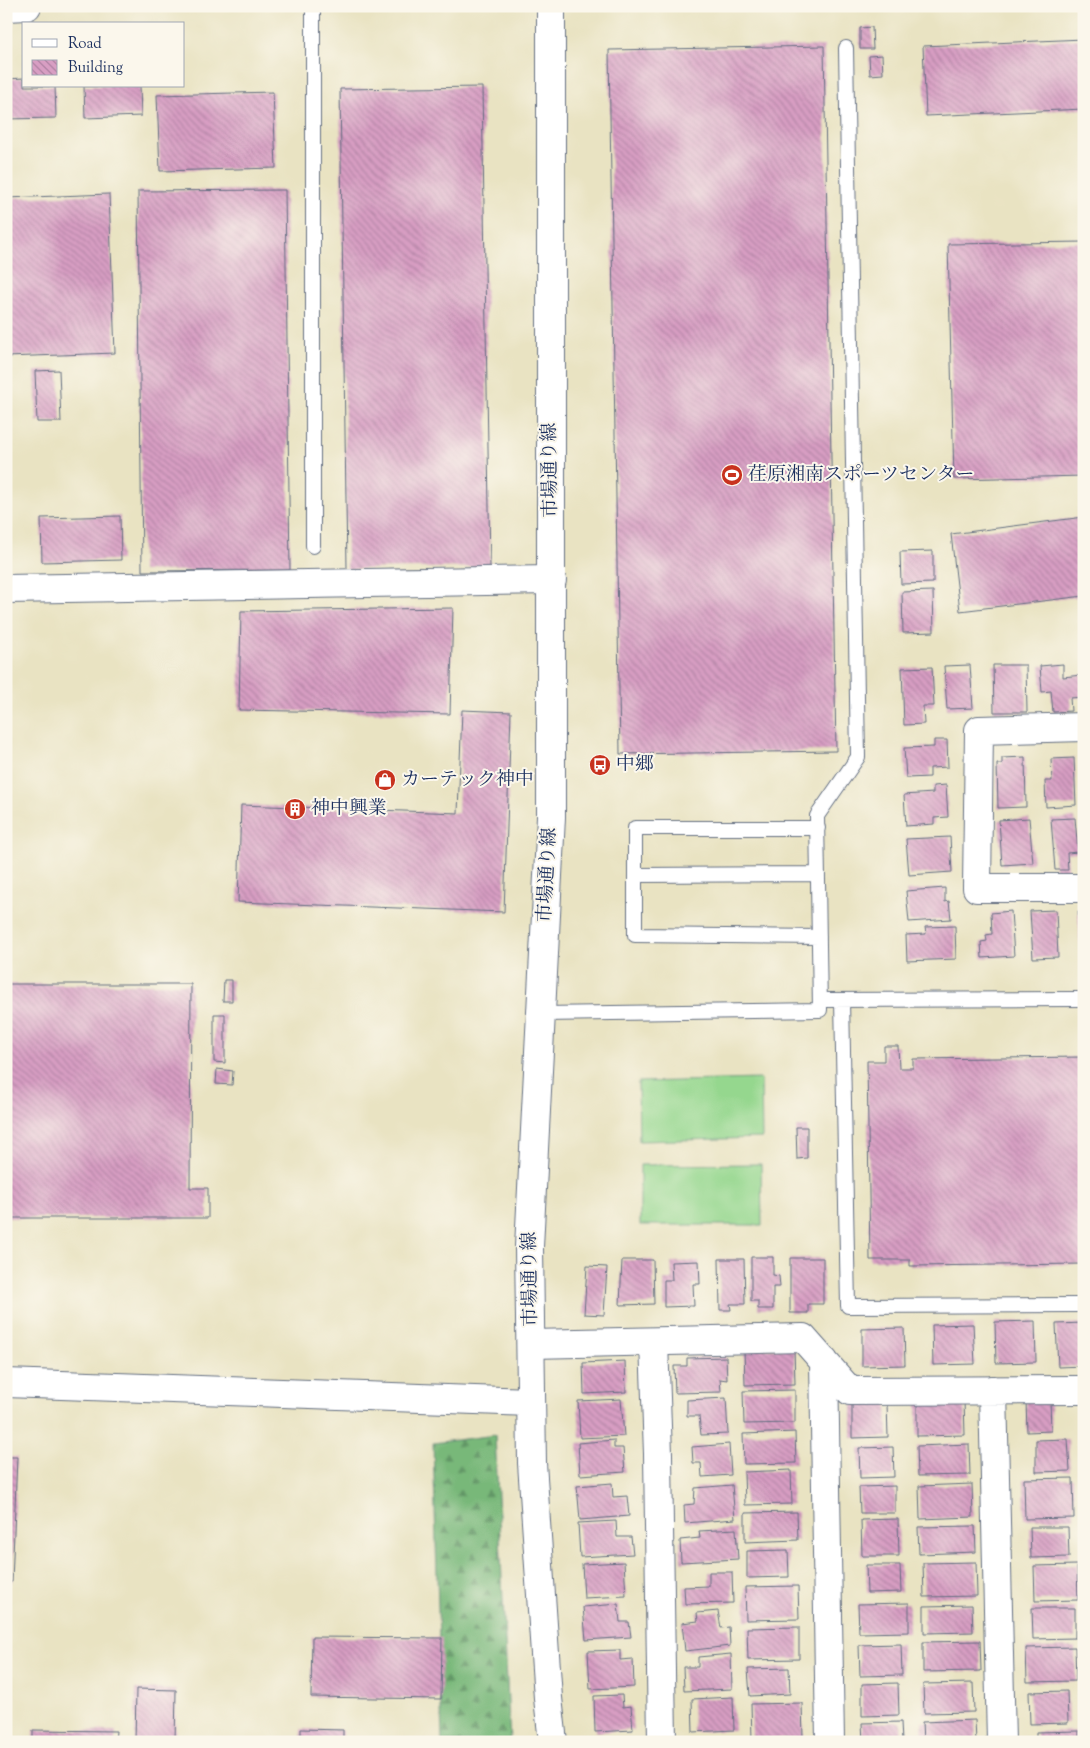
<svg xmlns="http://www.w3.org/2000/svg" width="1090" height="1748" viewBox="0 0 1090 1748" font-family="'Sorts Mill Goudy','Noto Serif JP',serif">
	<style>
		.grass { fill: #95d78e; stroke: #588376 }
		.forest { fill: url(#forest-firs); stroke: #4a746c }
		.building { fill: url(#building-back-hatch) }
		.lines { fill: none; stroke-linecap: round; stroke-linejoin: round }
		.service-casing { stroke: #636e81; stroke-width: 16 }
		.minor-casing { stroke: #636e81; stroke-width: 30 }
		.tertiary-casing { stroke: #636e81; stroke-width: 30 }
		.service { stroke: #fff; stroke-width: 14 }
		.minor { stroke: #fff; stroke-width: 28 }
		.tertiary { stroke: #fff; stroke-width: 28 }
		.labels { text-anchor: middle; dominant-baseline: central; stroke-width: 4; stroke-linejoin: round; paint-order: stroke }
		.street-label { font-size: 19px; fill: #1b2f5e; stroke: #fbf7ec }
		.poi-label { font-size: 19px; fill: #1b2f5e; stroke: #fbf7ec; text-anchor: start }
	</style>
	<defs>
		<pattern id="forest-firs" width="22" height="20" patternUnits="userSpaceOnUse" patternTransform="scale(1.25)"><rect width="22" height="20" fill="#78b879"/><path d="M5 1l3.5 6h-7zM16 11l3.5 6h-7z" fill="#629666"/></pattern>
		<pattern id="building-back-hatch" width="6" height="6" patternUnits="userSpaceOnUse" patternTransform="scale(1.25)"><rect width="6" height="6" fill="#d89ec3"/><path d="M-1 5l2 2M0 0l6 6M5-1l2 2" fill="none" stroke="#ae81a2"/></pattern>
	</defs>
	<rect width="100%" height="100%" fill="#fbf7ec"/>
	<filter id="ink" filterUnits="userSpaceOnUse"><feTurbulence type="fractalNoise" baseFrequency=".02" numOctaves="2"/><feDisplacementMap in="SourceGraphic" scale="10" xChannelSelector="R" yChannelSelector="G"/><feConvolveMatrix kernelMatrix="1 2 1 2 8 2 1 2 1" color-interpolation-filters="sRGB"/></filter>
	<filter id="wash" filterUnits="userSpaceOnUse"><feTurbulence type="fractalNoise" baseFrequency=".0096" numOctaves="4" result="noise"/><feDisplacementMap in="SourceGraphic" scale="20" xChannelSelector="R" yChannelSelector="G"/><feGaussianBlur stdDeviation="1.12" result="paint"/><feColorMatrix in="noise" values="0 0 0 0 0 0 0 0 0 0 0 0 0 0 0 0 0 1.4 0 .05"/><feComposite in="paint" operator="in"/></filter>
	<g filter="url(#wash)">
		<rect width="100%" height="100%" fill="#e9e3c2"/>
		<!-- grass -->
		<path class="grass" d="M 761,1079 L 762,1138 L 639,1141 L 638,1082 Z
			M 761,1164 L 762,1225 L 640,1225 L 640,1165 Z"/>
		<!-- forest -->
		<path class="forest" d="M 495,1435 L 510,1742 L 442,1742 L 433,1443 Z"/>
		<g id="blocks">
			<!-- building -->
			<path class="building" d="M 872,27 L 873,49 L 860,49 L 860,28 Z
				M 1084,39 L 1084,109 L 926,116 L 923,46 Z
				M 824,46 L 836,751 L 620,754 L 609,50 Z
				M 882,55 L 883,74 L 870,75 L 869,56 Z
				M 24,78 L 24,86 L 55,86 L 56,118 L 6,119 L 6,79 Z
				M 84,86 L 140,86 L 141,116 L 85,118 Z
				M 482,87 L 490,567 L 347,569 L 340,89 Z
				M 273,92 L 276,168 L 160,171 L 157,95 Z
				M 285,190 L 290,570 L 142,571 L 138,191 Z
				M 109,194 L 115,353 L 6,357 L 6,198 Z
				M 1084,242 L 1084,476 L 954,479 L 948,244 Z
				M 59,370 L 61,422 L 37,422 L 35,371 Z
				M 120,516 L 121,560 L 42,562 L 41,518 Z
				M 1084,517 L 1084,596 L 960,611 L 951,534 Z
				M 933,551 L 933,583 L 901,584 L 900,552 Z
				M 933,591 L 934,632 L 903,633 L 902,592 Z
				M 453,608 L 450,714 L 239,710 L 241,611 Z
				M 1063,664 L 1063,677 L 1082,675 L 1084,697 L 1070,698 L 1071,711 L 1053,712 L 1051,691 L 1042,692 L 1040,666 Z
				M 970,665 L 973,708 L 947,709 L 944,666 Z
				M 993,665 L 1026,665 L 1027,712 L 994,712 Z
				M 932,667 L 934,706 L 923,706 L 924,724 L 904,725 L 902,668 Z
				M 462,710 L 511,712 L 504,912 L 238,902 L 241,805 L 458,813 Z
				M 934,740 L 947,740 L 948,767 L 930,768 L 930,777 L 906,778 L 904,748 L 934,747 Z
				M 1025,757 L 1026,807 L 998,808 L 997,764 L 1002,764 L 1002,758 Z
				M 1074,758 L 1076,805 L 1046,807 L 1045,781 L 1052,781 L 1051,759 Z
				M 946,785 L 948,817 L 934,818 L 934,824 L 906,826 L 904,795 L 933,793 L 933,786 Z
				M 1029,818 L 1033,863 L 1002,865 L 999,820 Z
				M 1075,818 L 1078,852 L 1067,853 L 1068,870 L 1055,870 L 1051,819 Z
				M 950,837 L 952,872 L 909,875 L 906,839 Z
				M 945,888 L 945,902 L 949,901 L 951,919 L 909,922 L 906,891 Z
				M 1056,910 L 1058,957 L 1033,958 L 1030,911 Z
				M 1011,911 L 1014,956 L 982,958 L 981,942 L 987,941 L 986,935 L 992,934 L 991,913 Z
				M 1084,911 L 1084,958 L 1081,958 L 1078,912 Z
				M 955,926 L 956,959 L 907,961 L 906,935 L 926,934 L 925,927 Z
				M 224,980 L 232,980 L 232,1001 L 223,1001 Z
				M 6,984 L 191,984 L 190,1188 L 208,1188 L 208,1218 L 6,1218 Z
				M 214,1014 L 225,1014 L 225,1063 L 214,1062 Z
				M 884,1046 L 898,1046 L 899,1068 L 913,1068 L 913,1059 L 1084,1057 L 1084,1264 L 910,1266 L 910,1260 L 870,1260 L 867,1061 L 884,1061 Z
				M 217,1069 L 233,1071 L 232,1085 L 216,1084 Z
				M 796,1127 L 807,1127 L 807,1158 L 797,1159 Z
				M 751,1257 L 773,1257 L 773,1275 L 779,1276 L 780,1287 L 773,1287 L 773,1309 L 758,1309 L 758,1301 L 751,1301 Z
				M 790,1258 L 823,1258 L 823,1304 L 808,1304 L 808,1313 L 790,1313 Z
				M 719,1259 L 744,1259 L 745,1304 L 730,1304 L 731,1310 L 720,1310 Z
				M 622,1260 L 653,1260 L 654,1304 L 620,1305 Z
				M 699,1261 L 700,1284 L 693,1284 L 694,1306 L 664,1307 L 664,1280 L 672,1280 L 671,1262 Z
				M 587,1266 L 607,1267 L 604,1315 L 584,1314 Z
				M 1035,1321 L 1036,1362 L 996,1363 L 995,1322 Z
				M 1084,1323 L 1084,1366 L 1058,1367 L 1056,1324 Z
				M 973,1324 L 975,1364 L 933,1365 L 932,1325 Z
				M 904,1328 L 905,1365 L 862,1366 L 862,1329 Z
				M 794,1348 L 795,1384 L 745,1385 L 744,1349 Z
				M 726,1357 L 727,1380 L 720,1379 L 721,1392 L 675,1393 L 674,1366 L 687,1366 L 687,1358 Z
				M 625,1361 L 626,1392 L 584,1394 L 583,1363 Z
				M 795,1390 L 795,1423 L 744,1424 L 743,1391 Z
				M 726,1398 L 728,1434 L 701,1435 L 699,1416 L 687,1416 L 687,1400 Z
				M 621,1399 L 624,1436 L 580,1438 L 578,1401 Z
				M 917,1400 L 964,1400 L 965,1435 L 917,1436 Z
				M 1050,1400 L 1051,1431 L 1027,1432 L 1026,1401 Z
				M 887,1403 L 888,1437 L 852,1438 L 852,1404 Z
				M 795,1432 L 796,1463 L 744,1464 L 743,1434 Z
				M 1068,1439 L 1070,1471 L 1036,1472 L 1036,1440 Z
				M 614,1440 L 614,1448 L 623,1448 L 625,1472 L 580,1475 L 578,1443 Z
				M 729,1444 L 731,1475 L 702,1477 L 701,1463 L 693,1463 L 692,1447 Z
				M 969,1444 L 970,1475 L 918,1476 L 917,1446 Z
				M 893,1447 L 894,1477 L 860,1478 L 859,1448 Z
				M 6,1457 L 17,1457 L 12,1582 L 6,1582 Z
				M 791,1470 L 792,1504 L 745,1505 L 744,1472 Z
				M 1073,1478 L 1074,1518 L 1025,1519 L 1024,1479 Z
				M 612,1483 L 613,1497 L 627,1496 L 629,1516 L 580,1520 L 577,1486 Z
				M 972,1484 L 973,1517 L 920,1519 L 919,1486 Z
				M 732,1485 L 735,1519 L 685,1523 L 684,1505 L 694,1504 L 695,1488 Z
				M 895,1486 L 895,1513 L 860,1513 L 859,1487 Z
				M 797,1512 L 798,1540 L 745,1542 L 745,1513 Z
				M 898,1519 L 899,1556 L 862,1556 L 861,1520 Z
				M 616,1521 L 617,1537 L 631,1537 L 633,1554 L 580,1557 L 578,1523 Z
				M 975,1526 L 976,1552 L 919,1554 L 918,1527 Z
				M 1030,1527 L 1068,1527 L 1069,1557 L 1031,1558 Z
				M 736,1529 L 738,1559 L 681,1562 L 680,1540 L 700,1538 L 699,1531 Z
				M 788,1550 L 789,1577 L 747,1578 L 747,1551 Z
				M 624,1562 L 626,1596 L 584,1598 L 582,1564 Z
				M 976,1562 L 977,1596 L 924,1597 L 923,1563 Z
				M 866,1565 L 900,1565 L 901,1592 L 867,1593 Z
				M 1077,1565 L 1078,1600 L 1035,1601 L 1034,1566 Z
				M 709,1572 L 732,1572 L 733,1603 L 685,1604 L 684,1587 L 709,1586 Z
				M 798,1586 L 799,1619 L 746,1620 L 745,1587 Z
				M 909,1603 L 909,1632 L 859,1633 L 858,1604 Z
				M 618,1604 L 620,1622 L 629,1622 L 631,1637 L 586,1640 L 583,1607 Z
				M 972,1605 L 973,1632 L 924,1633 L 924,1606 Z
				M 1032,1608 L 1075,1608 L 1075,1638 L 1033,1639 Z
				M 718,1611 L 721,1628 L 729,1627 L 730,1646 L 685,1651 L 682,1623 L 698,1621 L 697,1613 Z
				M 799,1627 L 799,1659 L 748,1660 L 747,1628 Z
				M 312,1637 L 442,1638 L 441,1699 L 311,1697 Z
				M 980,1641 L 981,1671 L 923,1672 L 923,1642 Z
				M 901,1644 L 902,1675 L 860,1676 L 859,1645 Z
				M 1075,1647 L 1076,1681 L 1027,1682 L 1026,1648 Z
				M 620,1650 L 620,1660 L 633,1659 L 634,1687 L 590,1689 L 588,1651 Z
				M 731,1654 L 732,1689 L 684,1691 L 683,1667 L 698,1667 L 698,1657 Z
				M 789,1668 L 790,1694 L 750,1696 L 748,1669 Z
				M 898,1683 L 899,1715 L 862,1716 L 862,1684 Z
				M 973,1683 L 974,1712 L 924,1713 L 923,1684 Z
				M 136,1689 L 176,1690 L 175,1742 L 135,1742 Z
				M 1067,1691 L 1068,1723 L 1030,1724 L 1029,1692 Z
				M 622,1695 L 623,1707 L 631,1706 L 633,1730 L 595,1732 L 594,1696 Z
				M 733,1697 L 734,1730 L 693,1732 L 692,1699 Z
				M 802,1703 L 803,1738 L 752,1739 L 751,1704 Z
				M 975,1720 L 976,1742 L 923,1742 L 922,1722 Z
				M 901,1722 L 902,1742 L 863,1742 L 862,1723 Z
				M 301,1729 L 343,1730 L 343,1742 L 301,1742 Z
				M 33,1730 L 116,1731 L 115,1742 L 33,1742 Z
				M 1079,1731 L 1079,1742 L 1036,1742 L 1036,1732 Z"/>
		</g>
	</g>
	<g filter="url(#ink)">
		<use href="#blocks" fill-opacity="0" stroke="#636e81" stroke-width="1"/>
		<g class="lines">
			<!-- service casing -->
			<g class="service-casing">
				<path id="service" d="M 313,6 L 313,546
					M 818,874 L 635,875 L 635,935 L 819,937
					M 635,875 L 635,828 L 818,828
					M 820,1000 L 1084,999
					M 842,1000 L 848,1306 L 1084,1305
					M 542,1014 L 820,1010 L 817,816 L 858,757 L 846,48"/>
			</g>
			<!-- minor casing -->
			<g class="minor-casing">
				<path id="minor" d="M 6,589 L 552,580
					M 1084,727 L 979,730 L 977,888 L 1084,888
					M 654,1342 L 658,1454 L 662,1742
					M 532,1344 L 803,1338 L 850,1391 L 1084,1390
					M 824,1361 L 830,1742
					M 6,1383 L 531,1402
					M 993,1390 L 1001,1742"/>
			</g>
			<!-- tertiary casing -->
			<g class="tertiary-casing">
				<path id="tertiary" d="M 551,6 L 551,817 L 529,1247 L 532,1463 L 548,1698 L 553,1742
					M 6,7 L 27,6"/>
			</g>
			<!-- service -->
			<use href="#service" class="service"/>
			<!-- minor -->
			<use href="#minor" class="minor"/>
			<!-- tertiary -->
			<use href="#tertiary" class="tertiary"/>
		</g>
	</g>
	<!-- icons -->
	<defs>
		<g id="stadium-disc" transform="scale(1.125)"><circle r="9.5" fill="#c8321e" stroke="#fbf7ec"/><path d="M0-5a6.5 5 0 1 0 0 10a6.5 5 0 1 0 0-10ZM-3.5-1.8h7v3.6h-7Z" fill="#fff"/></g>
		<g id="bus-disc" transform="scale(1.125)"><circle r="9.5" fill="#c8321e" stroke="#fbf7ec"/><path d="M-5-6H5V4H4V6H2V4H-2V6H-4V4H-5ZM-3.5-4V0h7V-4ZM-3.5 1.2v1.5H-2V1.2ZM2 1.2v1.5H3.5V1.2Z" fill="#fff"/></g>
		<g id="shop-disc" transform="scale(1.125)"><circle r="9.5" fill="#c8321e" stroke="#fbf7ec"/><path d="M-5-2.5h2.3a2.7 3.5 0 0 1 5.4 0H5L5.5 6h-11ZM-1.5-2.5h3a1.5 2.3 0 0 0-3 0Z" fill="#fff"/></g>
		<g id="building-disc" transform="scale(1.125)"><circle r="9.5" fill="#c8321e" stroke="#fbf7ec"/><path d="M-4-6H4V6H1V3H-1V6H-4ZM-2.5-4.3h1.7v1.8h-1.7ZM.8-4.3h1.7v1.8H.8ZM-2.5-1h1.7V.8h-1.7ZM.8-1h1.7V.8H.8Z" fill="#fff"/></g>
	</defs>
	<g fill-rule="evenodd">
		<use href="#stadium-disc" x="732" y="475"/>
		<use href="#bus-disc" x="600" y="765"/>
		<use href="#shop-disc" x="385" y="780"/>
		<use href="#building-disc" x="295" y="809"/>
	</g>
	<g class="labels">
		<!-- street labels -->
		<g class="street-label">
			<text transform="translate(551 470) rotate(-91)">市場通り線</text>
			<text transform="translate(548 875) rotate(-87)">市場通り線</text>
			<text transform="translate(531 1279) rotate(-91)">市場通り線</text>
		</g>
		<!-- poi labels -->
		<g class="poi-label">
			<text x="748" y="475">荏原湘南スポーツセンター</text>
			<text x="616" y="765">中郷</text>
			<text x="401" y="780">カーテック神中</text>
			<text x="311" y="809">神中興業</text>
		</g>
	</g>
	<!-- margin -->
	<rect width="1090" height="1748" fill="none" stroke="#fbf7ec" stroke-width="25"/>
	<!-- legend -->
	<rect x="22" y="22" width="162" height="65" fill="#fbf7ec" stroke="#a1a7b3"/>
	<rect x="32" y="39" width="25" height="8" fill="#ffffff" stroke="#a1a7b3"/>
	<text x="68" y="48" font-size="15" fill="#1b2f5e">Road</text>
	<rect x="32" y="60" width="25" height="15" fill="url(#building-back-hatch)" stroke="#a1a7b3"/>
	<text x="68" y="72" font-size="15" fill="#1b2f5e">Building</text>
</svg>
